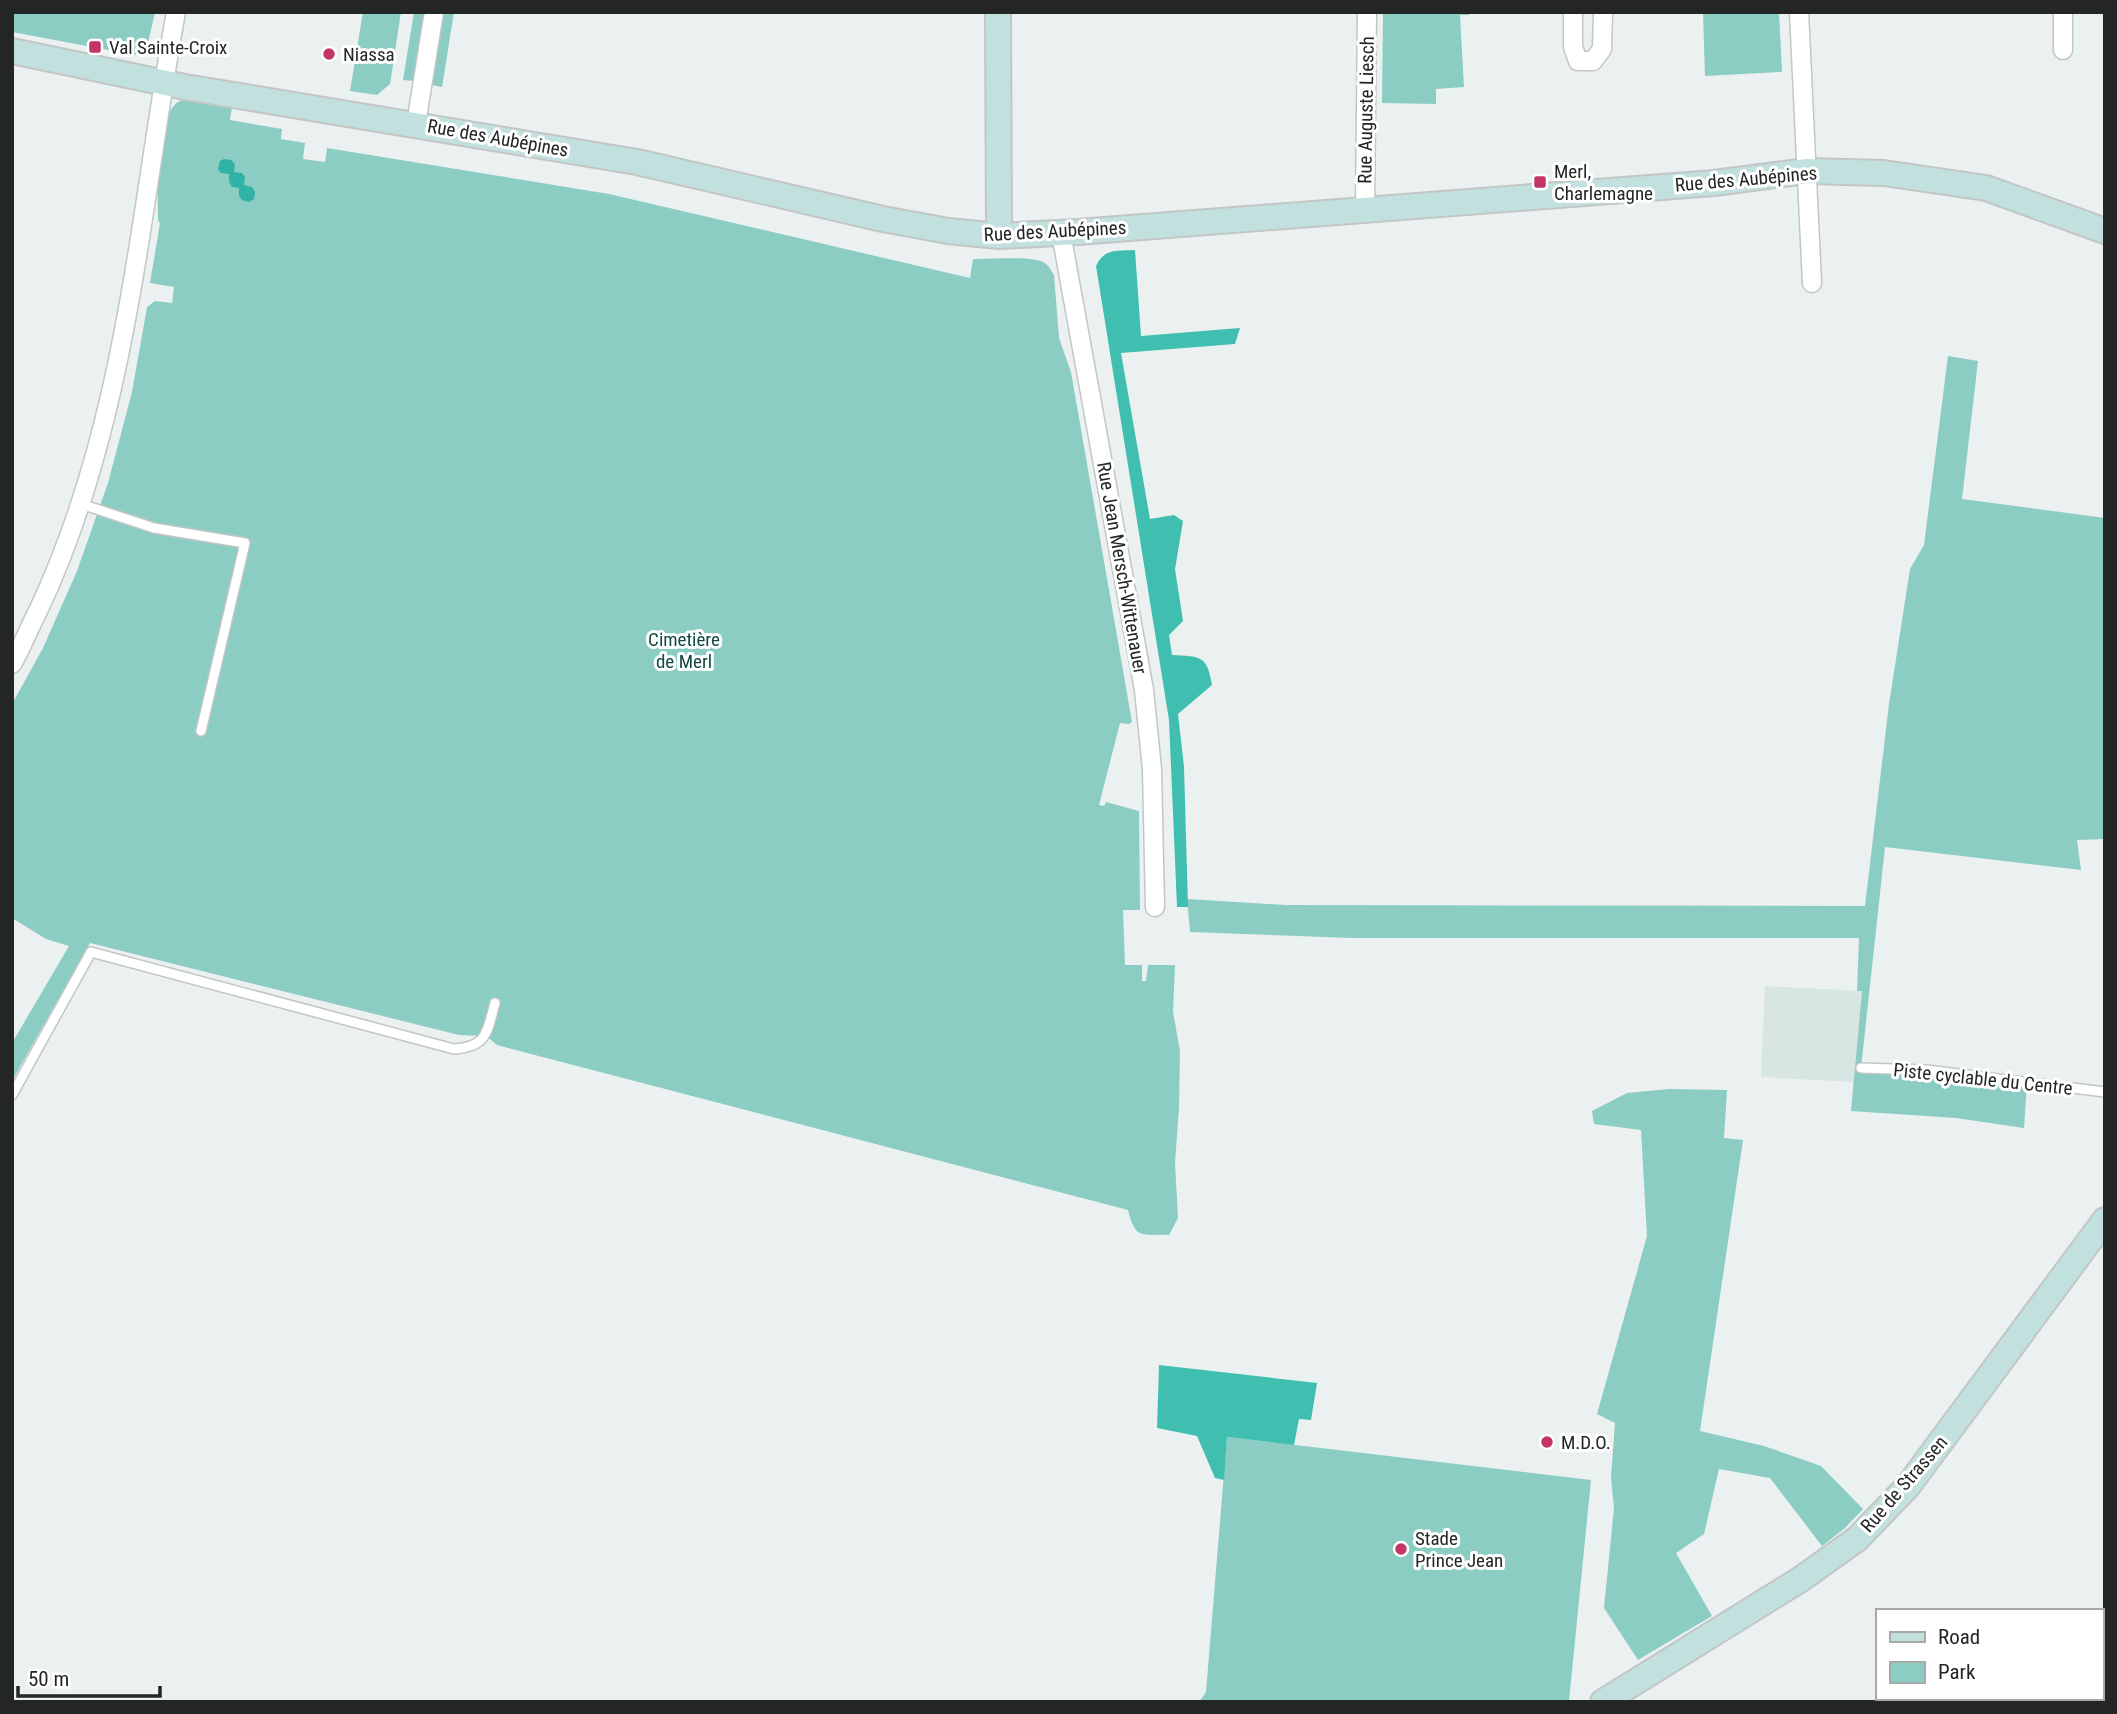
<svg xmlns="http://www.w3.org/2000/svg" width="2117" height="1714" viewBox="0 0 2117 1714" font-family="'Roboto Condensed',sans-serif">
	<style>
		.built { fill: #d7e5e3 }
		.green { fill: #8bccc3 }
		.forest { fill: #40bfb1 }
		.water { fill: #30b3a6 }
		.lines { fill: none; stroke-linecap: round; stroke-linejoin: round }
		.lane-casing { stroke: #c2c7c6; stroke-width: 12 }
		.street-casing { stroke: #c2c7c6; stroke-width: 21 }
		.secondary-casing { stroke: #c2c7c6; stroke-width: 28 }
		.lane { stroke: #fff; stroke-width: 9 }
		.street { stroke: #fff; stroke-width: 18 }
		.secondary { stroke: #c2e1de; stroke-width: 24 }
		.poi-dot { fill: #c23565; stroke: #fff; stroke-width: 2.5 }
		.labels { text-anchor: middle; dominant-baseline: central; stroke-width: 6; stroke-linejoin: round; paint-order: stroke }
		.poi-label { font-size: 19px; fill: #242626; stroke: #fff; text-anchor: start }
		.street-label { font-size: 19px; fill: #242626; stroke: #fff }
		.park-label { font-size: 19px; fill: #114842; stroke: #fff }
	</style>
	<rect width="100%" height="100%" fill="#ebf1f0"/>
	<!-- built -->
	<path class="built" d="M 1765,986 L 1862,991 L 1854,1082 L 1761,1077 Z"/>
	<!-- green -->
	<path class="green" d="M 12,12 L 155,12 L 146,52 L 135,55 L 12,32 Z
		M 363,12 L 401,12 L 390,84 L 377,95 L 350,91 Z
		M 414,12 L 426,12 L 414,81 L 403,80 Z
		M 444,12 L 454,12 L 442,87 L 432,85 Z
		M 1383,12 L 1469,12 L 1469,15 L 1460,15 L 1464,87 L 1436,89 L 1436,104 L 1382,103 Z
		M 1703,12 L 1779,12 L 1782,72 L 1705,76 Z
		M 183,100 L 232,107 L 230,120 L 282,129 L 281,139 L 305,143 L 303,159 L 325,162 L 327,148 L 609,194 L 970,278 L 973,259 C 988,259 1031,256 1043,262 C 1048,264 1051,270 1054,275 L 1059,338 L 1071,372 L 1132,722 L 1129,724 L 1120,723 L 1099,805 L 1104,806 L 1106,802 L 1139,811 L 1140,910 L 1123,910 L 1125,965 L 1142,965 L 1142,981 L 1146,981 L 1148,965 L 1175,965 L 1173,1012 L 1180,1051 L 1179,1107 L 1175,1163 L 1178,1218 L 1169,1235 C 1140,1234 1136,1240 1128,1210 L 497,1045 L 486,1036 L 459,1035 L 90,943 L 12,1081 L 12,1043 L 69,946 L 46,939 L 12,918 L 12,704 L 43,648 L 77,571 L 108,483 L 132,392 L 147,307 L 155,301 L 172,303 L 174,287 L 150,283 L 160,223 L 158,221 C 158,196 154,107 183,100 Z
		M 1948,356 L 1978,361 L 1962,499 L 2105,518 L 2105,839 L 2077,840 L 2081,870 L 1885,847 L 1861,1068 L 2027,1082 L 2024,1128 L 1956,1118 L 1851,1111 L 1862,991 L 1857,991 L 1859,938 L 1353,938 L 1190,932 L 1187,899 L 1286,905 L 1865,906 L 1889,704 L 1910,569 L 1924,545 Z
		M 1669,1089 L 1727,1090 L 1724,1138 L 1743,1140 L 1700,1431 L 1764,1446 L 1821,1466 L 1863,1509 L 1845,1528 L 1822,1546 L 1770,1478 L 1719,1469 L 1704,1534 L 1676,1553 L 1712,1616 L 1638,1660 L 1604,1608 L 1614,1508 L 1611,1478 L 1615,1423 L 1597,1414 L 1647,1236 L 1641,1130 L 1594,1124 L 1592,1111 L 1627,1093 Z
		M 1227,1437 L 1591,1480 L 1569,1701 L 1199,1702 L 1206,1692 Z"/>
	<!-- forest -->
	<path class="forest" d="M 1135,250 L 1141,336 L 1240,328 L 1235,344 L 1121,353 L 1150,519 L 1174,515 L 1183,521 L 1175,569 L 1183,621 L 1169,635 L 1172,655 C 1200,657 1207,654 1212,685 L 1178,714 L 1184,767 L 1188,907 L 1177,907 L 1169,720 L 1096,266 C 1104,248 1118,251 1135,250 Z
		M 1159,1365 L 1317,1383 L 1311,1420 L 1299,1419 L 1294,1445 L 1227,1437 L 1224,1480 L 1215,1478 L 1197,1436 L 1157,1428 Z"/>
	<!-- water -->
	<path class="water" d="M 224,159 L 231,160 L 235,164 L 234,172 L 242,173 L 245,177 L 244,185 L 252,187 L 255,192 L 254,199 L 249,202 L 242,200 L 239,196 L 239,188 L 232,187 L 229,182 L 229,174 L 221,173 L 218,169 L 220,161 Z"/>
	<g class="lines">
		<!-- lane casing -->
		<g class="lane-casing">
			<path id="lane" d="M 81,504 L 154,528 L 245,543 L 201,731
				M 1861,1068 L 1926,1070 L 2105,1092
				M 12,1095 L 91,952 L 454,1049 C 488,1047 487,1031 495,1003"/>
		</g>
		<!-- street casing -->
		<g class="street-casing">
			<path id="street" d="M 1573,12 L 1573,47 L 1578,61 L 1593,61 L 1602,49 L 1603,12
				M 1799,12 L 1812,283
				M 2063,50 L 2063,12
				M 416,124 L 434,12
				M 1365,209 L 1367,12
				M 1061,233 L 1144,690 L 1152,769 L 1155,907
				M 12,664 C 22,647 29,628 38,611 C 127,423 139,214 176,12"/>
		</g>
		<!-- secondary casing -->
		<g class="secondary-casing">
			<path id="secondary" d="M 998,12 L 999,236
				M 12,51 L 185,87 L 637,162 L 883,219 L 948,231 L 999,236 L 1078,232 L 1714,183 L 1807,171 L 1884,173 L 1986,188 L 2105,231
				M 1603,1702 L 1801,1579 L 1857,1539 L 1908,1486 L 2105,1220"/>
		</g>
		<!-- lane -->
		<use href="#lane" class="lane"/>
		<!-- street -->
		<use href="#street" class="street"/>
		<!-- secondary -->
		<use href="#secondary" class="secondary"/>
	</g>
	<!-- markers -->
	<g class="poi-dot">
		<rect x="88" y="40" width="14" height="14" rx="3.5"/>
		<circle cx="329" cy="54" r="7"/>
		<rect x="1533" y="175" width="14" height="14" rx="3.5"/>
		<circle cx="1547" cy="1442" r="7"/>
		<circle cx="1401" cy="1549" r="7"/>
	</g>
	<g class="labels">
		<!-- poi labels -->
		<g class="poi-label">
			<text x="109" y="47">Val Sainte-Croix</text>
			<text x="343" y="54">Niassa</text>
			<text x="1554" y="171">Merl,<tspan x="1554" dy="22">Charlemagne</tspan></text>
			<text x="1561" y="1442">M.D.O.</text>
			<text x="1415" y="1538">Stade<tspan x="1415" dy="22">Prince Jean</tspan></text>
		</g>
		<!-- street labels -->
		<g class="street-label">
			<text transform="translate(1366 110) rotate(-89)">Rue Auguste Liesch</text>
			<text transform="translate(498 138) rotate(10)">Rue des Aubépines</text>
			<text transform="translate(1746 179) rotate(-5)">Rue des Aubépines</text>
			<text transform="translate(1055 231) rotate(-3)">Rue des Aubépines</text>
			<text transform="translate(1122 568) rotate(80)">Rue Jean Mersch-Wittenauer</text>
			<text transform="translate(1983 1079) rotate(6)">Piste cyclable du Centre</text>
			<text transform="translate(1904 1484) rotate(-49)">Rue de Strassen</text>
		</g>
		<!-- park labels -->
		<g class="park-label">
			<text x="684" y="639">Cimetière<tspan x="684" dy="22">de Merl</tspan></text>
		</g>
	</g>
	<!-- border -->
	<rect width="2117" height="1714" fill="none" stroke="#242626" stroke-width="28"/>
	<!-- legend -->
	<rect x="1876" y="1609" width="228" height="91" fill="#ffffff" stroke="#a7a8a8" stroke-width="2"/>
	<rect x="1890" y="1632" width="35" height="10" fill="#c2e1de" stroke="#a7a8a8" stroke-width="2"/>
	<text x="1938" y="1644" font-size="21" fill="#242626">Road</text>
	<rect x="1890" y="1662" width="35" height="21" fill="#8bccc3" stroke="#a7a8a8" stroke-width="2"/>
	<text x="1938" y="1679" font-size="21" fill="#242626">Park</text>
	<!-- scale -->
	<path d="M18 1686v10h142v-10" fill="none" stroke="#242626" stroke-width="3.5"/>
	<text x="28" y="1686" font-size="21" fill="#242626" stroke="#ffffff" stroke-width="5" paint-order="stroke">50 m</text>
</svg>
